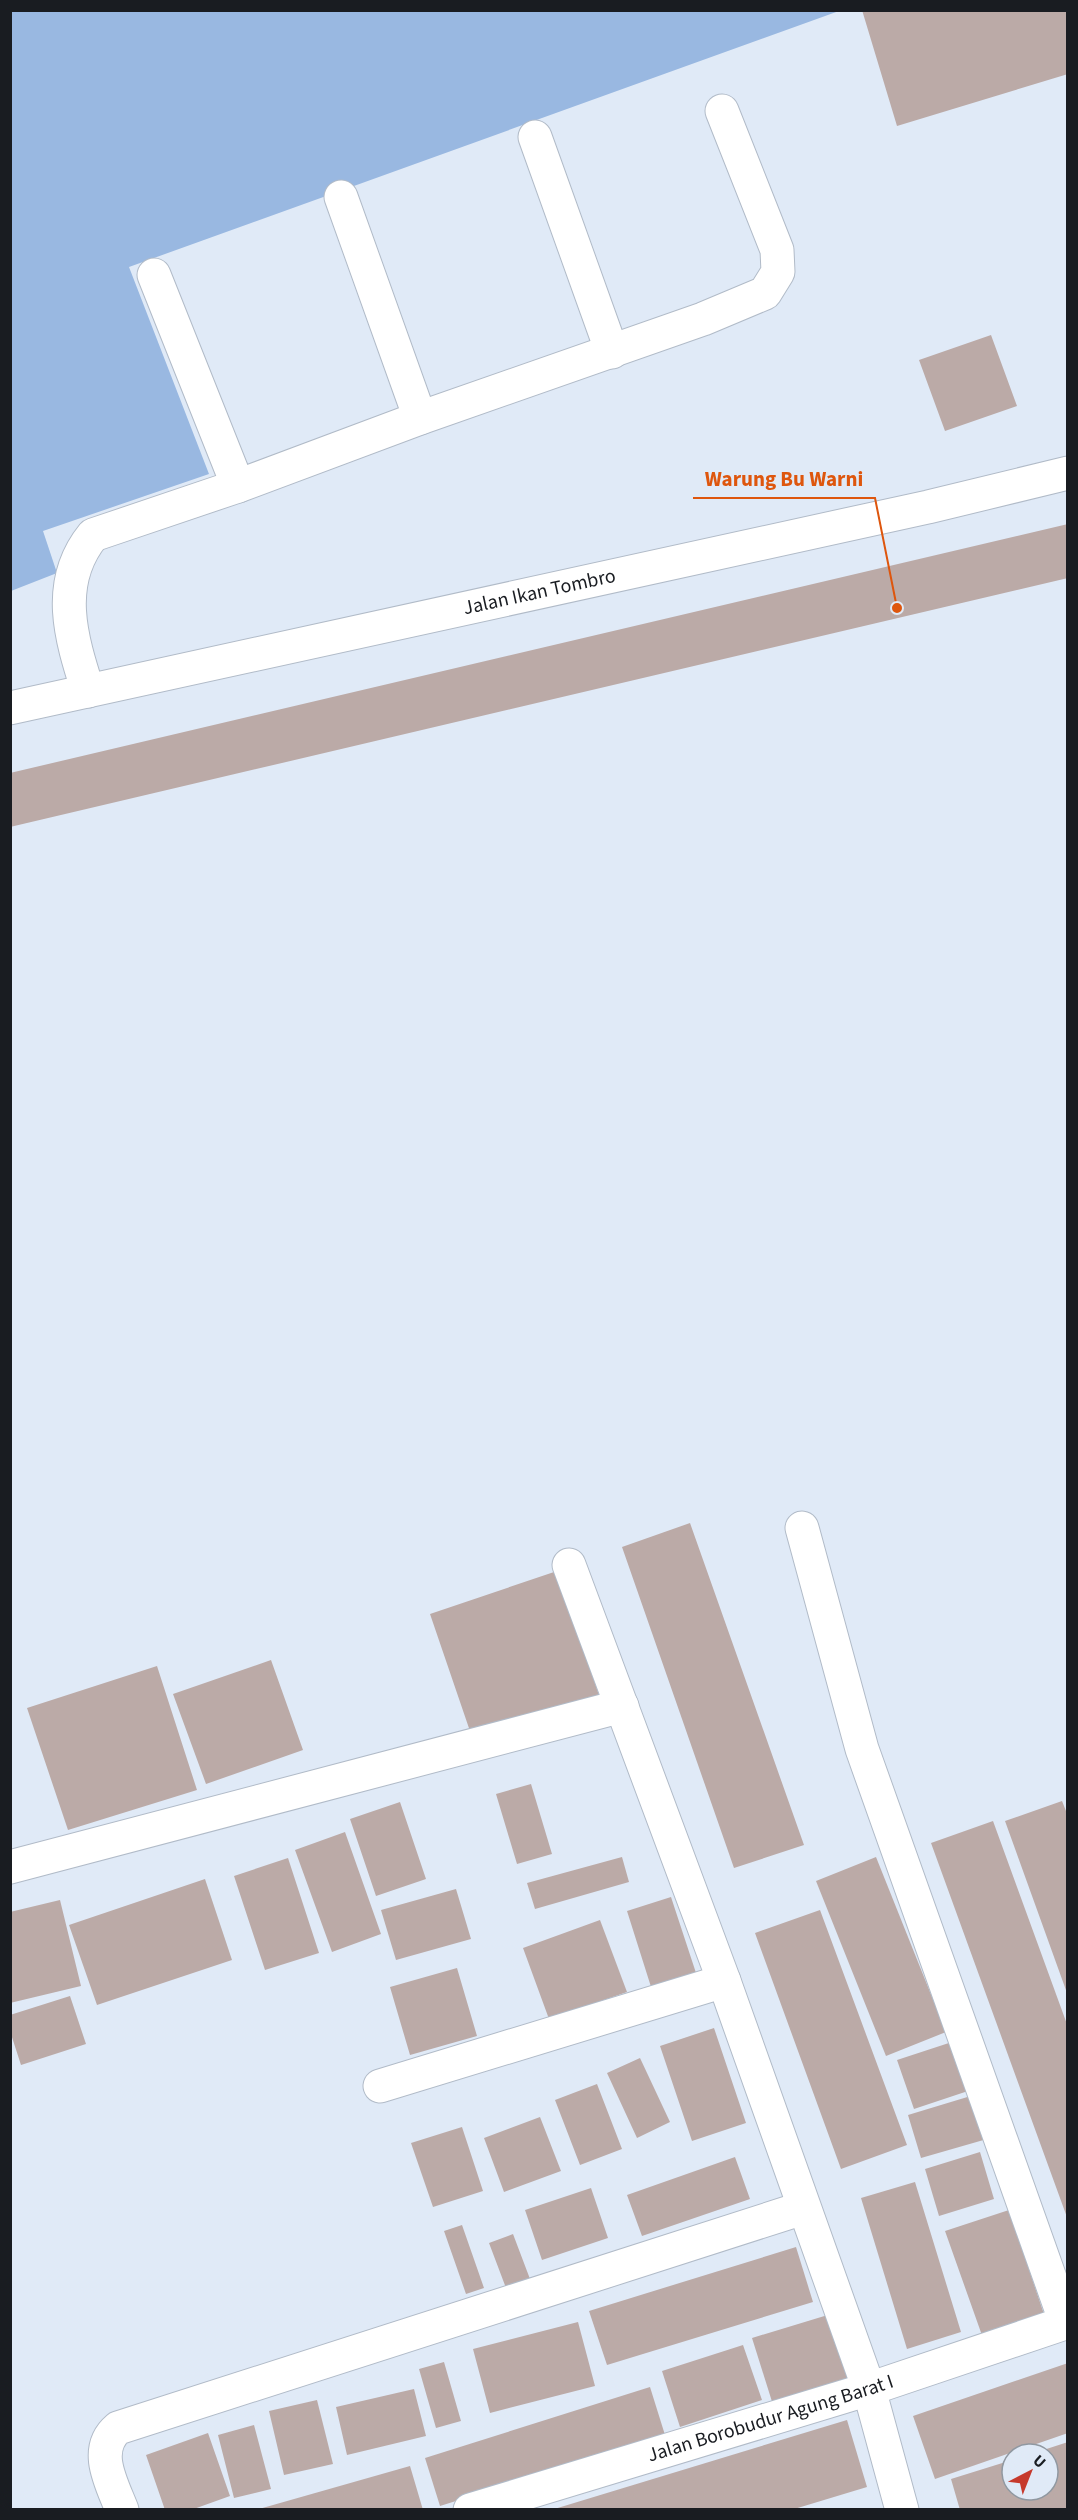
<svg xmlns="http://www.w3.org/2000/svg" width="1078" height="2520" viewBox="0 0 1078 2520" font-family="'Source Sans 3',sans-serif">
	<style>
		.green { fill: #99b8e1 }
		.building { fill: #bbaaa7 }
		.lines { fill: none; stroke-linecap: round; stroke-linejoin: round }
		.minor-casing { stroke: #b1bbc8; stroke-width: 35 }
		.minor { stroke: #fff; stroke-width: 33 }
		.labels { text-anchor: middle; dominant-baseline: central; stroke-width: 5; stroke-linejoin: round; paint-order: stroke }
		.street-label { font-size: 20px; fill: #191c21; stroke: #e0eaf7 }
		.leader { fill: none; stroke: #de560d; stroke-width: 2 }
		.callout-dot { fill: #de560d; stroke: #e0eaf7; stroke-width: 2 }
		.callout-label { font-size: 21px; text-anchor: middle; font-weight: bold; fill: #de560d; stroke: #e0eaf7; stroke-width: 5; stroke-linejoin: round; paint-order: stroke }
	</style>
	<rect width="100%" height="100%" fill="#e0eaf7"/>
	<!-- green -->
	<path class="green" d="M 11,11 L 839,11 L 129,267 L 209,474 L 43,531 L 57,573 L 11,591 Z"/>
	<!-- building -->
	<path class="building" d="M 862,10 L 1068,10 L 1068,74 L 897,126 Z
		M 991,335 L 1017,406 L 945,431 L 919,360 Z
		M 1068,524 L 1068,578 L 10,827 L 10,773 Z
		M 690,1523 L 804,1845 L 734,1868 L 622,1547 Z
		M 557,1571 L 599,1695 L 472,1737 L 430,1614 Z
		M 271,1660 L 303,1750 L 206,1784 L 173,1694 Z
		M 157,1666 L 197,1790 L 68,1830 L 27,1708 Z
		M 531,1784 L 552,1854 L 517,1864 L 496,1794 Z
		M 1062,1801 L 1068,1816 L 1067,1993 L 1005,1821 Z
		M 400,1802 L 426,1879 L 376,1896 L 350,1819 Z
		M 993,1821 L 1068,2027 L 1068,2220 L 931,1843 Z
		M 345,1832 L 381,1934 L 332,1952 L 295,1850 Z
		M 622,1857 L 629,1882 L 535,1909 L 527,1883 Z
		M 876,1857 L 946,2032 L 886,2056 L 816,1881 Z
		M 288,1858 L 319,1953 L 265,1970 L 234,1876 Z
		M 205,1879 L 232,1960 L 97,2005 L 69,1925 Z
		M 456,1889 L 471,1939 L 396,1960 L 381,1910 Z
		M 671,1897 L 697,1976 L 652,1990 L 627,1911 Z
		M 60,1900 L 81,1986 L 10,2003 L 10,1912 Z
		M 820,1910 L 907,2145 L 841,2169 L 755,1933 Z
		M 600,1920 L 627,1992 L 549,2019 L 523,1948 Z
		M 457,1968 L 477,2036 L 410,2055 L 390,1987 Z
		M 70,1996 L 86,2044 L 21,2065 L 10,2031 L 10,2015 Z
		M 714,2028 L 746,2123 L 692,2141 L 660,2046 Z
		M 955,2041 L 971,2090 L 914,2109 L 897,2060 Z
		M 640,2058 L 670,2122 L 637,2138 L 607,2073 Z
		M 597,2084 L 622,2149 L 580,2165 L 555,2100 Z
		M 974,2095 L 987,2139 L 921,2158 L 908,2115 Z
		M 540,2117 L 561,2171 L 504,2192 L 484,2138 Z
		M 462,2127 L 483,2191 L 433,2207 L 411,2143 Z
		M 980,2152 L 994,2199 L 939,2216 L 925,2169 Z
		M 735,2157 L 750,2199 L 642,2236 L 627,2195 Z
		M 915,2182 L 961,2332 L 907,2349 L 861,2198 Z
		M 591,2188 L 608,2238 L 542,2260 L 525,2210 Z
		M 1009,2210 L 1046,2320 L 984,2341 L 945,2231 Z
		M 462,2225 L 484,2288 L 466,2294 L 444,2231 Z
		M 513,2234 L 530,2279 L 506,2288 L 489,2243 Z
		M 796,2247 L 813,2302 L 607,2365 L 589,2311 Z
		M 831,2314 L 852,2384 L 774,2408 L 752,2338 Z
		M 578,2322 L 595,2386 L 490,2413 L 473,2349 Z
		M 743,2345 L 762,2400 L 680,2427 L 662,2371 Z
		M 444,2362 L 461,2421 L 436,2428 L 419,2369 Z
		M 1068,2363 L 1068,2433 L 935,2479 L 913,2416 Z
		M 650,2387 L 665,2435 L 440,2506 L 425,2458 Z
		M 414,2389 L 426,2436 L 347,2455 L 336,2407 Z
		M 317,2400 L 333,2464 L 284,2475 L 269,2411 Z
		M 847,2420 L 867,2487 L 791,2510 L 551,2510 Z
		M 254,2425 L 271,2489 L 234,2498 L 218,2435 Z
		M 208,2433 L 230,2496 L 191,2510 L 165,2510 L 146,2455 Z
		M 1068,2442 L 1068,2510 L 960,2510 L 951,2479 L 1012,2460 L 1012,2490 L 1048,2490 L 1048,2454 L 1031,2454 Z
		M 410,2466 L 423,2510 L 259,2510 L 259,2509 Z"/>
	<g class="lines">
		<!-- minor casing -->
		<g class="minor-casing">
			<g id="minor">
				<path d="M 535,137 L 612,352"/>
				<path d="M 341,197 L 420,418"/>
				<path d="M 154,275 L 238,486"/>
				<path d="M 88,691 C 71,638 54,583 93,535 L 238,486 L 420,418 L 703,319 L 765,293 L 778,272 L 777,250 L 722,111"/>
				<path id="s1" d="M 10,708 L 928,507 L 1068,473"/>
				<path d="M 802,1528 L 862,1749 L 1066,2323"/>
				<path d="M 569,1565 L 724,1981 L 869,2389 L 902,2510"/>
				<path d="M 10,1867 L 622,1706"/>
				<path d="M 380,2086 L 724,1981"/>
				<path d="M 122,2510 C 112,2484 92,2450 118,2428 L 803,2208"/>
				<path id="s2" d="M 470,2510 L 869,2389 L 1068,2322"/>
			</g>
		</g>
		<!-- minor -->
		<use href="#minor" class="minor"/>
	</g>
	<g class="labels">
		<!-- street labels -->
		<g class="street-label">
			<text stroke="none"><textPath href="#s1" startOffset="542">Jalan Ikan Tombro</textPath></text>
			<text stroke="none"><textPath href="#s2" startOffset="314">Jalan Borobudur Agung Barat I</textPath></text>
		</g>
	</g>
	<!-- callouts -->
	<path class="leader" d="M897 608L875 498H693"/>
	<circle class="callout-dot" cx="897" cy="608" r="6"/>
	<g class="callout-label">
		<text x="784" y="486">Warung Bu Warni</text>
	</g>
	<!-- border -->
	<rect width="1078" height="2520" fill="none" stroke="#191c21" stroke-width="24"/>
	<!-- north arrow -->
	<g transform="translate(1030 2472) rotate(42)"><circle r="28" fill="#e0eaf7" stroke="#9098a1" stroke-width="1.5"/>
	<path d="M0-4.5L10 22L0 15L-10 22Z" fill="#c6392c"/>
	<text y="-9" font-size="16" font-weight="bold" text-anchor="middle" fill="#191c21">U</text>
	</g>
</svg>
